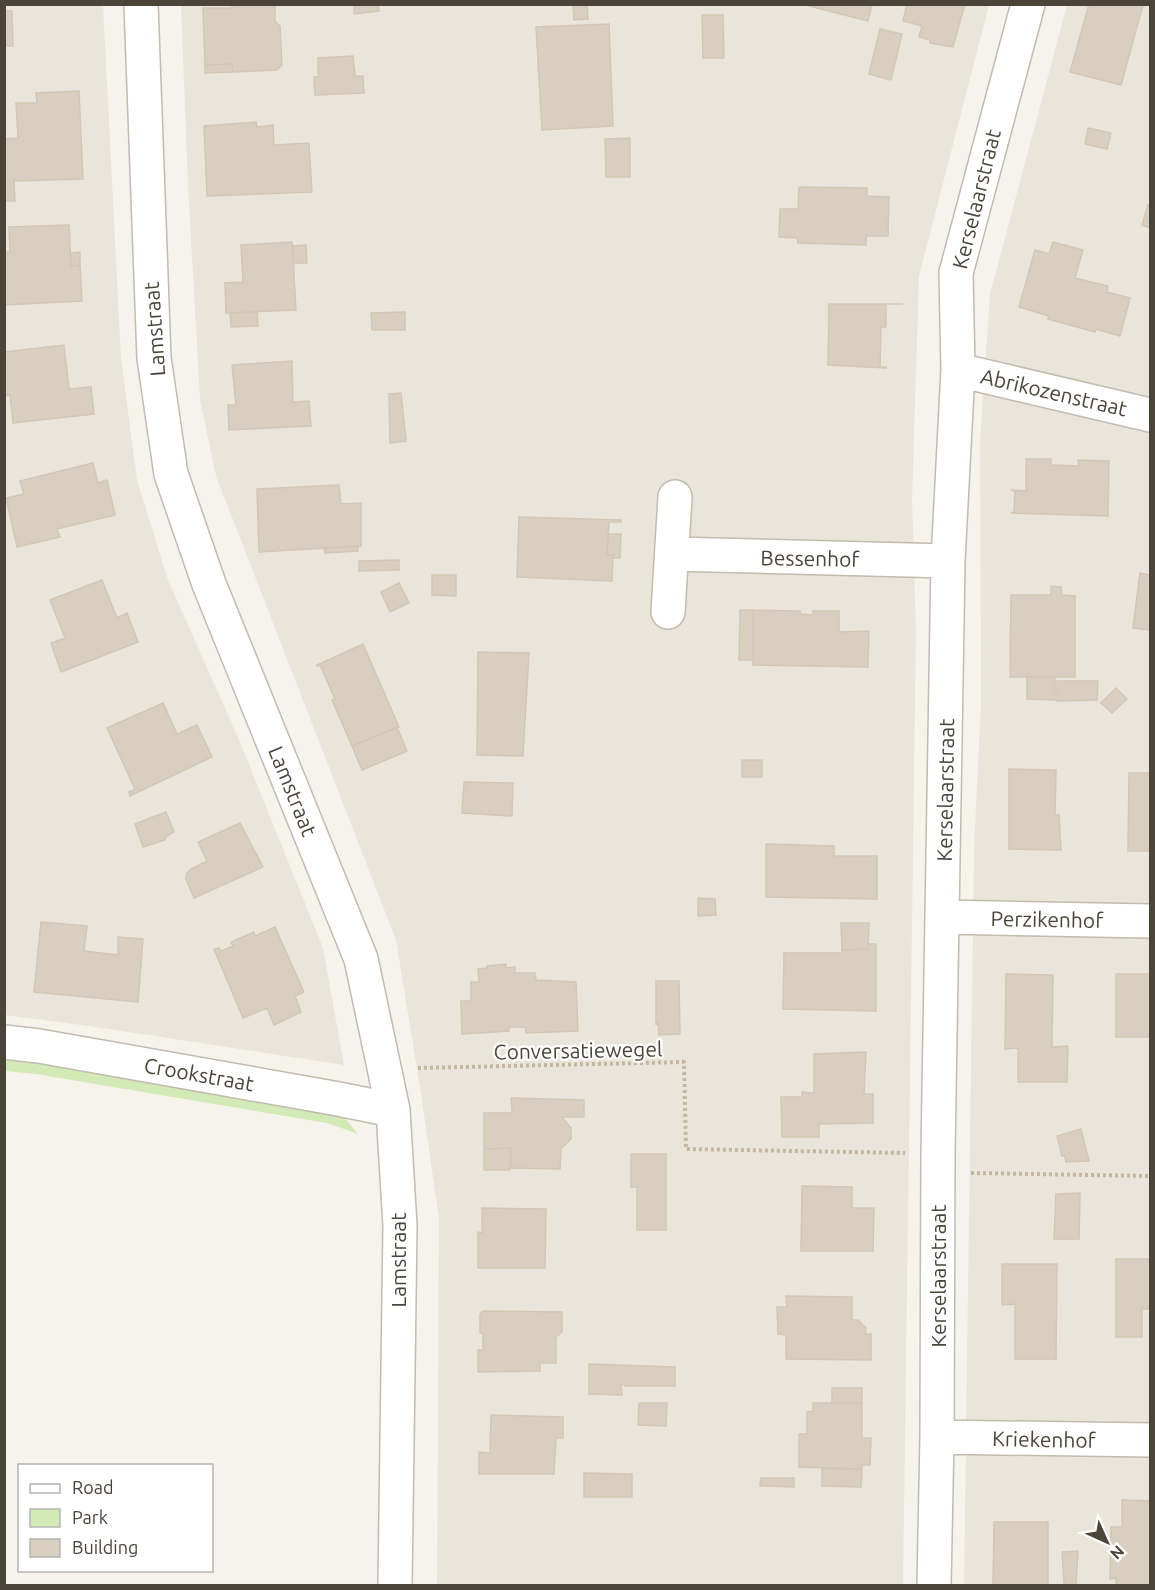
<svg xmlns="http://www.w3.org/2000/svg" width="1155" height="1590" viewBox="0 0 1155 1590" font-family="Ubuntu,sans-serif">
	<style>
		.residential { fill: #eae5da }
		.green { fill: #d2eab5 }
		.building { fill: #d8cfc1; stroke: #d3c7b4; stroke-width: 1.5 }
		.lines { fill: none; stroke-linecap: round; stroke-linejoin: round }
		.minor-casing { stroke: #c2bbae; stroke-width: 36 }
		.path { stroke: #c4b79f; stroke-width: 4; stroke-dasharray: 3 3; stroke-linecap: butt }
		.minor { stroke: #fff; stroke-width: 33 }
		.labels { text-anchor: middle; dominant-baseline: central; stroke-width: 4.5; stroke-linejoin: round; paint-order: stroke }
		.street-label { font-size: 21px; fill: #4b4439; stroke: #fff }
	</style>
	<rect width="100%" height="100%" fill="#f6f3ec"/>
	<!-- residential -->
	<path class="residential" d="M 5,5 L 103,5 L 121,358 L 137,480 L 168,580 L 240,742 L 323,948 L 344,1065 L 89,1026 L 5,1015 Z
		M 181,5 L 989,5 L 919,276 L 912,499 L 916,632 L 903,1585 L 437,1585 L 439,1219 L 420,1087 L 396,940 L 216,476 L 200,399 L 188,185 Z
		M 1067,5 L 1150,5 L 1150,1585 L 964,1586 L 974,849 L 981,704 L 980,440 L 990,294 Z"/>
	<!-- green -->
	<path class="green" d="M 4,1052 L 342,1115 L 358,1134 L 327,1123 L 36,1074 L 5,1071 Z"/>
	<!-- building -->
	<path class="building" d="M 232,4 L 275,4 L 275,21 L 280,26 L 282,65 L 277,70 L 233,72 L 232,64 L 205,65 L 203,8 L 232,8 Z
		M 354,4 L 378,4 L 379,11 L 354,14 Z
		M 573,4 L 587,4 L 588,19 L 574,20 Z
		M 809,4 L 872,4 L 868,21 L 809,6 Z
		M 907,4 L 965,4 L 953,47 L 930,43 L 930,40 L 919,37 L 922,26 L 903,21 Z
		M 1089,4 L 1143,5 L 1121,85 L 1070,72 Z
		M 4,11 L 12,11 L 13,46 L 4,46 Z
		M 702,15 L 723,15 L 724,58 L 703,58 Z
		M 609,24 L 613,126 L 542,130 L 536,27 Z
		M 880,29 L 902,34 L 891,80 L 869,74 Z
		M 353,56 L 355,76 L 363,76 L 364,93 L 315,95 L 314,77 L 318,77 L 318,58 Z
		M 232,64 L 233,72 L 205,73 L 205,65 Z
		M 79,91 L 83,179 L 14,181 L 15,201 L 4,201 L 4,139 L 18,138 L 16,103 L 37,103 L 36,93 Z
		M 256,122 L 257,127 L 273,125 L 274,145 L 309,143 L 312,192 L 207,196 L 204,126 Z
		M 1088,128 L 1111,133 L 1107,149 L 1085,144 Z
		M 630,138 L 630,177 L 606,177 L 605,139 Z
		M 799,187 L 867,188 L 867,196 L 889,197 L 888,236 L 866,236 L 866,245 L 798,243 L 797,238 L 779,237 L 780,209 L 798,209 Z
		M 1148,205 L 1150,206 L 1150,228 L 1142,225 Z
		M 69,225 L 71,266 L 80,265 L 82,301 L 4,305 L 4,252 L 10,252 L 9,227 Z
		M 292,242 L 296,310 L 226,313 L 225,283 L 243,282 L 241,245 Z
		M 1053,242 L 1083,250 L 1075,278 L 1108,286 L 1107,292 L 1130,298 L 1120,336 L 1096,329 L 1095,332 L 1048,319 L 1049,316 L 1019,307 L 1035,250 L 1049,254 Z
		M 306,245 L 307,263 L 293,263 L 293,246 Z
		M 80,252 L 80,265 L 71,266 L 70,253 Z
		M 829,304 L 903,304 L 886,304 L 886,327 L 881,327 L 880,367 L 886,367 L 886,368 L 828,365 Z
		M 257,312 L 258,326 L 231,327 L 230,313 Z
		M 405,312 L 405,330 L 372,330 L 371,313 Z
		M 64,345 L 69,389 L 91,387 L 94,414 L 13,423 L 10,395 L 4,396 L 5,352 Z
		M 292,361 L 293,402 L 309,401 L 311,426 L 229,430 L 228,405 L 236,405 L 232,365 Z
		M 401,393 L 406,441 L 390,443 L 389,394 Z
		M 1026,459 L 1051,459 L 1051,465 L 1079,466 L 1078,460 L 1109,461 L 1108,516 L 1011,513 L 1014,512 L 1015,492 L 1012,490 L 1026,491 Z
		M 93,463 L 98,483 L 107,480 L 115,515 L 57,529 L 60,537 L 17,547 L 6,498 L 24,494 L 20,481 Z
		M 339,485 L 341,504 L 361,503 L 361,546 L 259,552 L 257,489 Z
		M 519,517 L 621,520 L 621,522 L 609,522 L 607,555 L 613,555 L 612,581 L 517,577 Z
		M 608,534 L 621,534 L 620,558 L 613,558 L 613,555 L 607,555 Z
		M 358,546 L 358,551 L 325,553 L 324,548 Z
		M 399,560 L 399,570 L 359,571 L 359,561 Z
		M 1140,573 L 1150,575 L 1150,630 L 1133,628 Z
		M 432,575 L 456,575 L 456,596 L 432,595 Z
		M 102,580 L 117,618 L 127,613 L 138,642 L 61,672 L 51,643 L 65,638 L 50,600 Z
		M 399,583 L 409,603 L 390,612 L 381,592 Z
		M 1051,586 L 1061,587 L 1062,595 L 1075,596 L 1075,677 L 1010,677 L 1011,595 L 1051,595 Z
		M 740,610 L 753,610 L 753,660 L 739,660 Z
		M 753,610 L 800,611 L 800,614 L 813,615 L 813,611 L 839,611 L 839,632 L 869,631 L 868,667 L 753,665 Z
		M 363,644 L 399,727 L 352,746 L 332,700 L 335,699 L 320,665 L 317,666 L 317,665 Z
		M 478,652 L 529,653 L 523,756 L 477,755 Z
		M 1027,677 L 1055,677 L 1055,700 L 1027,699 Z
		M 1057,681 L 1098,681 L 1097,700 L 1057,701 Z
		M 1116,688 L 1127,699 L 1112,713 L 1101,703 Z
		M 163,703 L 177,734 L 197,725 L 212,757 L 130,796 L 129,792 L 135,789 L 107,728 Z
		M 397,727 L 407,751 L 362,770 L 352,746 Z
		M 742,760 L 762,760 L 762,777 L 742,777 Z
		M 1009,769 L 1056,770 L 1055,815 L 1059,815 L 1061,850 L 1009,849 Z
		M 1129,773 L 1150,773 L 1150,851 L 1128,851 Z
		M 464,782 L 513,783 L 512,816 L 462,813 Z
		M 166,812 L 174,832 L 167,836 L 165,840 L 143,847 L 135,824 Z
		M 240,823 L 263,867 L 194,898 L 186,879 L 187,873 L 191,869 L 207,861 L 198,842 Z
		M 766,844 L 834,846 L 834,856 L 877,856 L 877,899 L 766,897 Z
		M 698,898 L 715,899 L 716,915 L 698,916 Z
		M 41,922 L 87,926 L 84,951 L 118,955 L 118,937 L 143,939 L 138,1002 L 34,992 Z
		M 841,923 L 869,923 L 868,949 L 842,950 Z
		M 275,927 L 304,992 L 295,996 L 301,1012 L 274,1025 L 267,1008 L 243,1018 L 214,949 L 219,948 L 221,951 L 233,946 L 231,942 L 254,932 L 255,936 Z
		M 868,944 L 876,944 L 876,1011 L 783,1009 L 784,953 L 842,953 L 842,950 L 868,949 Z
		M 506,964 L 506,968 L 515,967 L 515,973 L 535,973 L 536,980 L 576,982 L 578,1031 L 526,1033 L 525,1027 L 509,1027 L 509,1031 L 462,1034 L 461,1001 L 471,1001 L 471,982 L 479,982 L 478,969 L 487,968 L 487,966 Z
		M 1006,974 L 1053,975 L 1052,1047 L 1068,1046 L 1067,1082 L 1018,1082 L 1018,1048 L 1005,1049 Z
		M 1116,974 L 1150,974 L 1150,1037 L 1116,1037 Z
		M 656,981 L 679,981 L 680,1034 L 659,1035 L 658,1023 L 656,1024 Z
		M 866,1052 L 864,1094 L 873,1094 L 873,1123 L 819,1124 L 819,1137 L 782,1137 L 781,1097 L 802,1097 L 802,1092 L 814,1093 L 814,1054 Z
		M 511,1098 L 584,1100 L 584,1117 L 562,1117 L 571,1128 L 571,1139 L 561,1149 L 560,1169 L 511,1168 L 511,1148 L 484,1149 L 484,1113 L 512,1113 Z
		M 1081,1129 L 1089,1161 L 1066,1162 L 1065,1156 L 1062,1156 L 1057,1136 Z
		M 511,1148 L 510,1170 L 484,1170 L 484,1149 Z
		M 631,1154 L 666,1154 L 666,1230 L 637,1230 L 637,1187 L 631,1187 Z
		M 802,1186 L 852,1187 L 852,1208 L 874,1208 L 873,1251 L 801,1251 Z
		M 1080,1193 L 1079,1239 L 1054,1239 L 1056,1194 Z
		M 482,1208 L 546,1209 L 545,1268 L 478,1268 L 478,1232 L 482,1233 Z
		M 1116,1259 L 1150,1259 L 1150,1309 L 1142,1309 L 1142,1337 L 1116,1337 Z
		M 1002,1264 L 1057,1264 L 1056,1359 L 1015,1359 L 1015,1304 L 1002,1305 Z
		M 786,1296 L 852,1297 L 852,1320 L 858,1320 L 866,1328 L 865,1334 L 871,1334 L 871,1360 L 786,1359 L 786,1335 L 778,1334 L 777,1307 L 787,1307 Z
		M 483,1311 L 562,1312 L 562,1332 L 556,1337 L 556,1363 L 540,1363 L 540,1371 L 478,1372 L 478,1350 L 483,1350 L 483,1333 L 480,1333 L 480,1314 Z
		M 589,1364 L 675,1367 L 675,1386 L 625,1386 L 624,1384 L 621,1384 L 622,1395 L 589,1394 Z
		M 832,1388 L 862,1388 L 862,1403 L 832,1403 Z
		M 639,1403 L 667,1403 L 666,1426 L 638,1425 Z
		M 813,1403 L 862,1403 L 862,1438 L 871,1438 L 870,1465 L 862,1465 L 862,1469 L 799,1467 L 799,1434 L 807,1434 L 807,1412 L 813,1411 Z
		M 491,1415 L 563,1417 L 563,1438 L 556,1438 L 554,1474 L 479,1474 L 479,1452 L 490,1453 Z
		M 822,1469 L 862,1469 L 861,1487 L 822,1486 Z
		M 584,1473 L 632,1474 L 632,1497 L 584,1497 Z
		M 761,1478 L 794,1478 L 794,1487 L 760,1486 Z
		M 1122,1500 L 1150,1501 L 1150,1586 L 1116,1586 L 1116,1578 L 1110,1579 L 1111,1527 L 1122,1527 Z
		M 994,1522 L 1048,1522 L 1048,1586 L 993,1586 Z
		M 1078,1551 L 1076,1586 L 1064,1586 L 1062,1552 Z"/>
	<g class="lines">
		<!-- minor casing -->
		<g class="minor-casing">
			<path id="minor" d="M 141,4 L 154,358 L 171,474 L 209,584 L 361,959 L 393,1110 L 400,1226 L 395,1586
				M 958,370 L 1150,415
				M 673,554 L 948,561
				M 668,612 L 675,497
				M 943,917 L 1150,921
				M 4,1042 L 39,1046 L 333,1098 L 393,1110
				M 937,1437 L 1150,1440
				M 934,1586 L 937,1437 L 938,1153 L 948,561 L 958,370 L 956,273 L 1028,4"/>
		</g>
		<!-- path -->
		<path class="path" d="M 418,1068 L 684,1062 L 686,1149 L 905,1153
			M 971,1173 L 1150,1176"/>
		<!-- minor -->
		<use href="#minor" class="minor"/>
	</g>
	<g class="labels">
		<!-- street labels -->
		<g class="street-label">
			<text transform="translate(976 199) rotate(-76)">Kerselaarstraat</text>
			<text transform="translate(154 329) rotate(-94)">Lamstraat</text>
			<text transform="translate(1054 392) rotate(13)">Abrikozenstraat</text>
			<text transform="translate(810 558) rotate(1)">Bessenhof</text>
			<text transform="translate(945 790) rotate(-89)">Kerselaarstraat</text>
			<text transform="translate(293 791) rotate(68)">Lamstraat</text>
			<text transform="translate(1047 919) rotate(1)">Perzikenhof</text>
			<text transform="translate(578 1050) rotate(-1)">Conversatiewegel</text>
			<text transform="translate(199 1074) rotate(10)">Crookstraat</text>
			<text transform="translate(398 1260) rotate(-90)">Lamstraat</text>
			<text transform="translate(938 1276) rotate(-90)">Kerselaarstraat</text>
			<text transform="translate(1044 1439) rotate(1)">Kriekenhof</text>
		</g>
	</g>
	<!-- border -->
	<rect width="1155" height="1590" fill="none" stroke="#4b4439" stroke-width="12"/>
	<!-- legend -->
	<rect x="18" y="1464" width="195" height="108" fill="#ffffff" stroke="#b7b4b0" stroke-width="1.5"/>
	<rect x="30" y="1484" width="30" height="9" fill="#ffffff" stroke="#b7b4b0" stroke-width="1.5"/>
	<text x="72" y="1494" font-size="18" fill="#4b4439">Road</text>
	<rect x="30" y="1509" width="30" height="18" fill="#d2eab5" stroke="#b7b4b0" stroke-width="1.5"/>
	<text x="72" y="1524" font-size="18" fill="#4b4439">Park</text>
	<rect x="30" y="1539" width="30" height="18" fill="#d8cfc1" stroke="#b7b4b0" stroke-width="1.5"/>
	<text x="72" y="1554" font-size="18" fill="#4b4439">Building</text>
	<!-- north arrow -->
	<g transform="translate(1107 1542) rotate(135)" stroke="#ffffff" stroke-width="4.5" paint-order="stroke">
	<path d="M0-4.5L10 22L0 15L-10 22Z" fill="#4b4439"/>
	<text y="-9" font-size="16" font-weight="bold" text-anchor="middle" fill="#4b4439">N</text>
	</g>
</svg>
